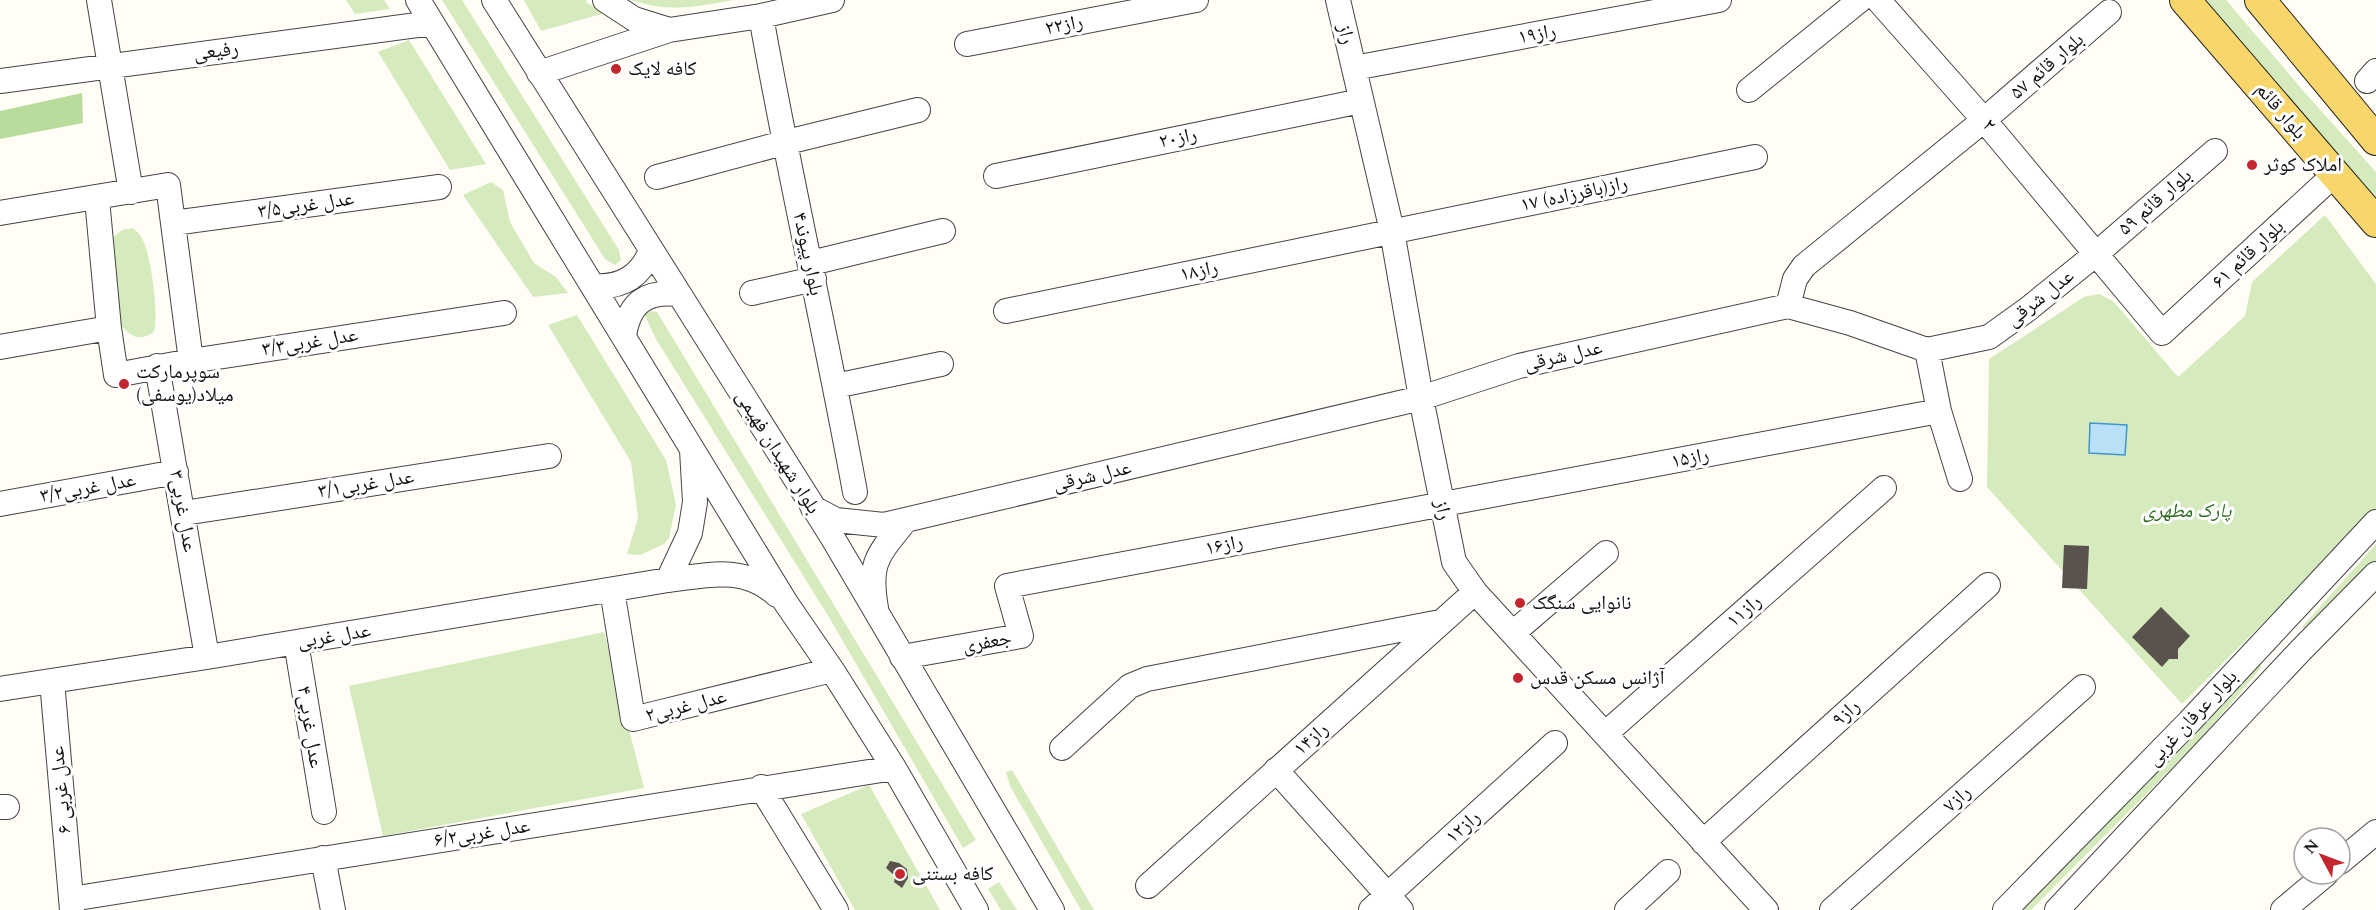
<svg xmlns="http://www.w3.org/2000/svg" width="2376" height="910" viewBox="0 0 2376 910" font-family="Spectral,'Noto Naskh Arabic',serif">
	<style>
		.green { fill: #d5ebbd }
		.forest { fill: #b9dc9c }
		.water { fill: #b9e0f7; stroke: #3f96cf; stroke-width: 1.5 }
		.building { fill: #5a524d }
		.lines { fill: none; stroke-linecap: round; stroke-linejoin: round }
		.minor-casing { stroke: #444; stroke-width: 26 }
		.major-casing { stroke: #222; stroke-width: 32 }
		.minor { stroke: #fff; stroke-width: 24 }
		.major { stroke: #f9d66b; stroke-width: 30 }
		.poi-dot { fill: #c4262e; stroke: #fff; stroke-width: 2 }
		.labels { text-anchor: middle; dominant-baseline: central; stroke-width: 6; stroke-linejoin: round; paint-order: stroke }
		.street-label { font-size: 20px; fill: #111; stroke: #fff }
		.poi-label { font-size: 20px; fill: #111; stroke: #fff; text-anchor: start }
		.park-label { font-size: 20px; font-style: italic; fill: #2f6b1f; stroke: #fff }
	</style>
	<rect width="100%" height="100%" fill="#fffdf5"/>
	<!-- green -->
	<path class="green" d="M 346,0 L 384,0 L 390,9 L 355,14 Z
		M 442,0 L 462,0 L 619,250 L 621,260 L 615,265 L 605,259 Z
		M 524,0 L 586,0 L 587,3 L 605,13 L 541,31 Z
		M 631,0 L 734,0 C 693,7 672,13 631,0 Z
		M 2200,0 L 2226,0 L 2306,94 L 2376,172 L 2376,201 Z
		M 409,40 L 486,164 L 450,170 L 378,52 Z
		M 491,182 L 503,190 L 510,222 L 534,263 L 556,277 L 568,293 L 533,297 L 463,195 Z
		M 2325,215 L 2376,284 L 2376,510 L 2182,704 L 1987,487 L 1989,359 L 2084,297 L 2099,294 L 2113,301 L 2178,377 L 2245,316 L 2252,282 Z
		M 133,228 C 136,231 140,234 142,238 C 151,255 159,314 154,332 C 139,342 131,337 120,324 L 112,238 L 122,230 Z
		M 650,311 L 657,312 L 976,840 L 963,848 L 830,619 L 656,339 L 644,314 Z
		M 577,315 L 666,460 L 676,505 L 669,538 L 664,544 L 640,555 L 627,554 L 638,518 L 631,462 L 548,325 Z
		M 2376,544 L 2376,561 L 2307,632 L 2302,627 Z
		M 604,632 L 644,788 L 383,836 L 349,686 Z
		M 2259,658 L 2261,668 L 2198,742 L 2031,910 L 2014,910 Z
		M 1012,770 L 1094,910 L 1081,910 L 1010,786 L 1006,772 Z
		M 869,785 L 940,910 L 855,910 L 801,814 Z
		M 999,882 L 1017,910 L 1001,910 L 988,889 Z"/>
	<!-- forest -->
	<path class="forest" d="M 82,93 L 83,123 L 0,139 L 0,111 Z"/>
	<!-- water -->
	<path class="water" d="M 2090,423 L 2127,425 L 2125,455 L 2089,453 Z"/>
	<!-- building -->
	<path class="building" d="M 2064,545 L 2089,546 L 2087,589 L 2062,588 Z
		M 2161,607 L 2190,636 L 2178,649 L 2178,659 L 2169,659 L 2162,667 L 2132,637 Z
		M 890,861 L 899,863 L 907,869 L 908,878 L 902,888 L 894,882 L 895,876 L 886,868 Z"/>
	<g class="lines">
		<!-- minor casing -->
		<g class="minor-casing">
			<path id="minor" d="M 99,0 L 131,192
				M 418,0 L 786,603 L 832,670 L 894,768 L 976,910
				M 494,0 L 831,535 L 1052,910
				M 605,0 L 634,19 L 669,30
				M 1338,0 L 1392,231 L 1421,398 L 1454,562 L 1475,592 L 1766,910
				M 1878,0 L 1984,120 L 2162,333 L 2335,174
				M 761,16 C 789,175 826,333 855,492
				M 967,44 L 1196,0
				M 1354,68 L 1719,0
				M 539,73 L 669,30 L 761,16 L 832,0
				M 0,81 L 432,23
				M 2367,81 L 2376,71
				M 1749,90 L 1860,0
				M 996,176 L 1361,101
				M 657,177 L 783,143 L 918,110
				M 97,199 L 109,328 L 116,375 L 191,361 L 504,313
				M 0,213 L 168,185 L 191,361
				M 173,223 L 439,187
				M 811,263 L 943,231
				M 593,286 C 621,288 640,277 651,251
				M 752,293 L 814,279
				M 1788,306 L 1795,279 L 1804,266 L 1984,120 L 2109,12
				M 1006,311 L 1755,157
				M 624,336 C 629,303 645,291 678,294
				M 0,347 L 109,328
				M 1927,350 L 1939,411 L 1960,479
				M 157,366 L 207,657
				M 835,386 L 941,364
				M 0,504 L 176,472
				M 813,508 L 836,520 L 884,525 L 1421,398 L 1519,366 L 1788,306 L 1850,323 L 1927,350 L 1989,337 L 2028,309 L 2096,254 L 2215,151
				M 184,513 L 549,456
				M 668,580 L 690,533 L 695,502 L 692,450
				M 612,590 L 633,719 L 832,670
				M 876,608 C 868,562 878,555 905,521
				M 1513,633 L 1606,553
				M 296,642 L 324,812
				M 902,657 L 1021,636 L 1007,586 L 1939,411
				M 52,681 L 72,910
				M 0,689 L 207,657 L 668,580 C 709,575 744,565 777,595
				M 1605,734 L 1884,488
				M 1062,748 L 1130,686 L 1147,679 L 1440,622
				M 1276,770 L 1401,910
				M 761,787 L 836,910
				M 0,807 L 7,807
				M 1703,842 L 1988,585
				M 323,858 L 333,910
				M 2340,862 L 2376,832
				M 1148,886 L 1475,592
				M 71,899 L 894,768
				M 1371,910 L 1555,743
				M 1627,910 L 1668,872
				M 1832,910 L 2083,687
				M 2005,910 L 2189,722 L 2376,522
				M 2057,910 L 2301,650 L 2376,574
				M 2283,910 L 2326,874"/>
		</g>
		<!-- major casing -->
		<g class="major-casing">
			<path id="major" d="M 2185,0 L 2376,222
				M 2260,0 L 2376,140"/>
		</g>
		<!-- minor -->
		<use href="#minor" class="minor"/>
		<!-- major -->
		<use href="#major" class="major"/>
	</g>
	<!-- markers -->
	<g class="poi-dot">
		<circle cx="616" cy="69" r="6"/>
		<circle cx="2252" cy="165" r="6"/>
		<circle cx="124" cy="384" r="6"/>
		<circle cx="1520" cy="603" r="6"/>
		<circle cx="1518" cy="678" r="6"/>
		<circle cx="900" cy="874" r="6"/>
	</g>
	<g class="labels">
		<!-- street labels -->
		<g class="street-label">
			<text transform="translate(1064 25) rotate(-11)">راز۲۲</text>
			<text transform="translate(1346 34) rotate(77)">راز</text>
			<text transform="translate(1537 34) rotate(-10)">راز۱۹</text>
			<text transform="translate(216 51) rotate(-7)">رفیعی</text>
			<text transform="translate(2047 66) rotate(-41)">بلوار قائم ۵۷</text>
			<text transform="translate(2281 111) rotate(50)">بلوار قائم</text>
			<text transform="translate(1989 125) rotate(50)">۲</text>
			<text transform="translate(1178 138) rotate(-12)">راز۲۰</text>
			<text transform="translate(1574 194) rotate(-12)">۱۷ راز(باقرزاده)</text>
			<text transform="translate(2155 202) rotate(-41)">بلوار قائم ۵۹</text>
			<text transform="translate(306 205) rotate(-8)">عدل غربی۳/۵</text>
			<text transform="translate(808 254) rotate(78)">بلوار پیوند۴</text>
			<text transform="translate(2248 254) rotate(-43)">بلوار قائم ۶۱</text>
			<text transform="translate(1199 271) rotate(-12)">راز۱۸</text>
			<text transform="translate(2040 298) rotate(-38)">عدل شرقی</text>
			<text transform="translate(310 342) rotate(-9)">عدل غربی۳/۳</text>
			<text transform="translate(1563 356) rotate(-13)">عدل شرقی</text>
			<text transform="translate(778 452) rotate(58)">بلوار شهیدان فهیمی</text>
			<text transform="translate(1690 458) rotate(-11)">راز۱۵</text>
			<text transform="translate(1092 476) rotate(-13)">عدل شرقی</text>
			<text transform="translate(366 484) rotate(-9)">عدل غربی۳/۱</text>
			<text transform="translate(88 488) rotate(-10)">عدل غربی۳/۲</text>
			<text transform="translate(1443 510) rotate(78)">راز</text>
			<text transform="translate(183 511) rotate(80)">عدل غربی۳</text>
			<text transform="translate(1224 545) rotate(-11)">راز۱۶</text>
			<text transform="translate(1744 611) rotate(-41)">راز۱۱</text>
			<text transform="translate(334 636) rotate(-9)">عدل غربی</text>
			<text transform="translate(987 642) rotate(-10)">جعفری</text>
			<text transform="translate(686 706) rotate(-14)">عدل غربی۲</text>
			<text transform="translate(1846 713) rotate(-42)">راز۹</text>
			<text transform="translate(2192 718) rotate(-47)">بلوار عرفان غربی</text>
			<text transform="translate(310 727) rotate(81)">عدل غربی۴</text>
			<text transform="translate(1311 739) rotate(-42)">راز۱۴</text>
			<text transform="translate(61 790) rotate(-95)">عدل غربی ۶</text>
			<text transform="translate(1957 799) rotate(-42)">راز۷</text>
			<text transform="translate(1463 827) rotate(-42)">راز۱۲</text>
			<text transform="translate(482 833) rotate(-9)">۶/۲عدل غربی</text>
		</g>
		<!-- poi labels -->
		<g class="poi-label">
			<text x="628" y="69">کافه لایک</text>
			<text x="2264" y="165">املاک کوثر</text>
			<text x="136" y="372">سوپرمارکت<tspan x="136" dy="23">میلاد(یوسفی)</tspan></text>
			<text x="1532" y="603">نانوایی سنگک</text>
			<text x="1530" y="678">آژانس مسکن قدس</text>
			<text x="912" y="874">کافه بستنی</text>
		</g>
		<!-- park labels -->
		<g class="park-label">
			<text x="2187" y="511">پارک مطهری</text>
		</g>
	</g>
	<!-- north arrow -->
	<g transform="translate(2322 856) rotate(311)"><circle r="28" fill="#ffffff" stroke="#a0a0a0" stroke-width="1.5"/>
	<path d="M0-4.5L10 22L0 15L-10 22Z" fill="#c4262e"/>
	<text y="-9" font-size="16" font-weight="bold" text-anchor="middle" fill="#111111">N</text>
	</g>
</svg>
